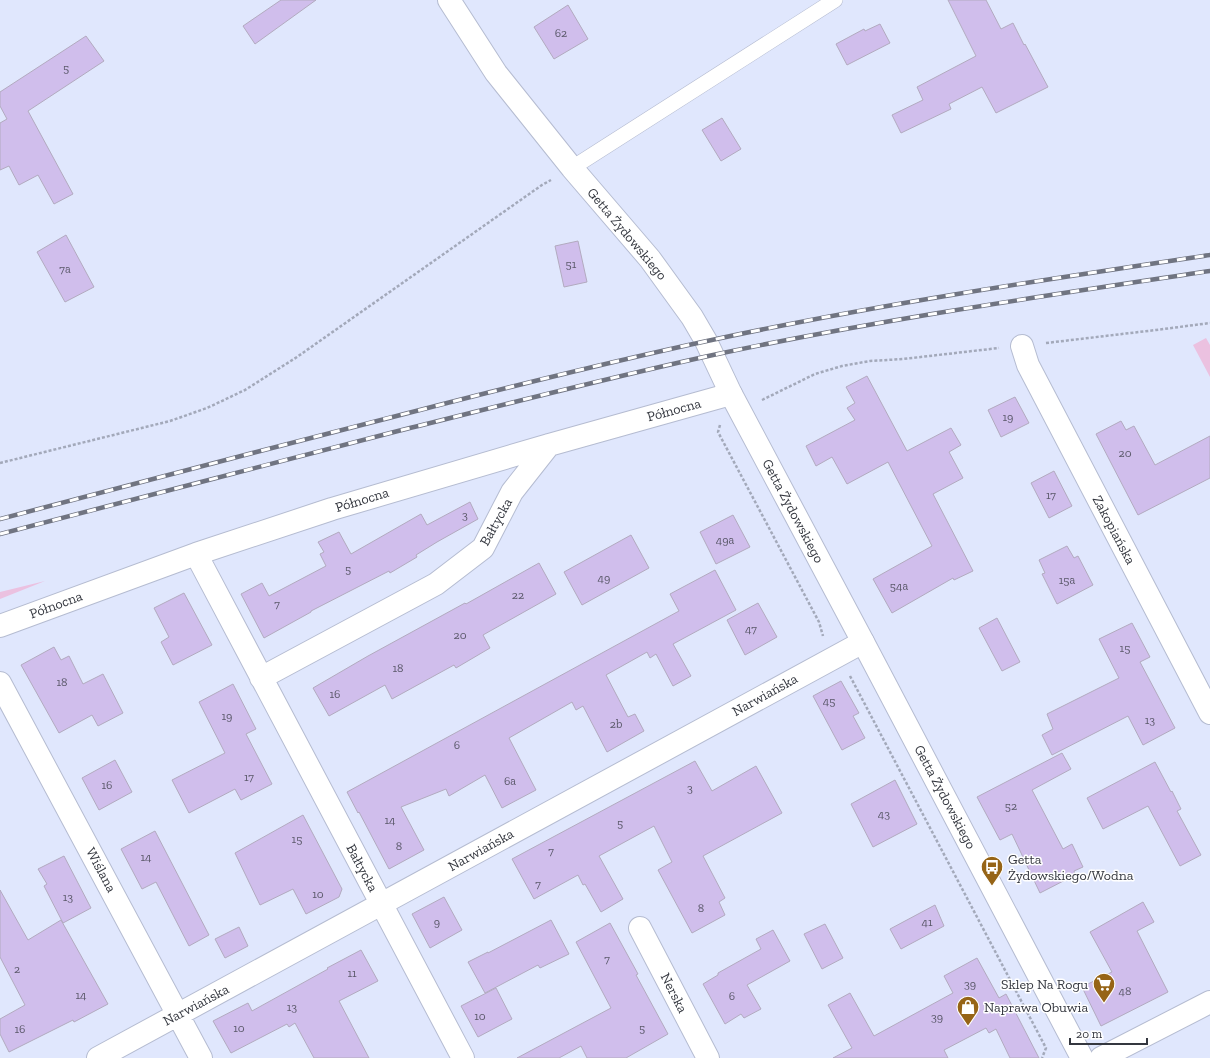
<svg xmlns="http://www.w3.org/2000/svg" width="1210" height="1058" viewBox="0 0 1210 1058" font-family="'Zilla Slab',serif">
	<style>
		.green { fill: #ebc1e0 }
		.building { fill: #d0beec; stroke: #b2aabf }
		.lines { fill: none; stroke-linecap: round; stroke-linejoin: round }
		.service-casing { stroke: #b5bcd1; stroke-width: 16 }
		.minor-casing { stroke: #b5bcd1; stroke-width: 24 }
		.tertiary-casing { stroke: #b5bcd1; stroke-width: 24 }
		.path { stroke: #a3a9ba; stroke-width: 2.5; stroke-dasharray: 3 2; stroke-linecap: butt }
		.service { stroke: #fff; stroke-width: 15 }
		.minor { stroke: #fff; stroke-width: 22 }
		.tertiary { stroke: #fff; stroke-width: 22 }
		.rail-casing { stroke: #707481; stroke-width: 4.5 }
		.rail { stroke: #fff; stroke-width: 3; stroke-dasharray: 9; stroke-linecap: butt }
		.labels { text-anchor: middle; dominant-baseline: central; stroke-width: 3; stroke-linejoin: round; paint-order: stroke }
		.number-label { font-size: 12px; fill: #5b596a }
		.street-label { font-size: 14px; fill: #34373f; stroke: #fff }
		.poi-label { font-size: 14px; fill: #34373f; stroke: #fff; text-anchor: start }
	</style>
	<rect width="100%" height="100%" fill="#e0e7fd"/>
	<!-- green -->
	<path class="green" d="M 1206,338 L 1210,345 L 1210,377 L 1193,345 Z
		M 45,581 L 0,599 L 0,592 Z"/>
	<!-- building -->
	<path class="building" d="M 281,0 L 316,0 L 255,44 L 243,26 Z
		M 948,0 L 986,0 L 1001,29 L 1013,23 L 1024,45 L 1025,44 L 1048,87 L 996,113 L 982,87 L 949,104 L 951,109 L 901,133 L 892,115 L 923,100 L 917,87 L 976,56 Z
		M 568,5 L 588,39 L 554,59 L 534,27 Z
		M 880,24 L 890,43 L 847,65 L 836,44 L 864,29 L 865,31 Z
		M 86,36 L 104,61 L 28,111 L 73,194 L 54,204 L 38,175 L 19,185 L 9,166 L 0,170 L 0,123 L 7,119 L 0,106 L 0,92 Z
		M 722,118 L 741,149 L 721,161 L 702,130 Z
		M 66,235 L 94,287 L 65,302 L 37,252 Z
		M 578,241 L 587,282 L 564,287 L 555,246 Z
		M 867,376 L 907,451 L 951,428 L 961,445 L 949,452 L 963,478 L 933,494 L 973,571 L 954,580 L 953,578 L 892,613 L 873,579 L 932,546 L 888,462 L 847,484 L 832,457 L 816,466 L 806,446 L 855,420 L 847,408 L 855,403 L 846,387 Z
		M 1015,397 L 1029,423 L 1001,437 L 988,410 Z
		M 1121,421 L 1126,430 L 1134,426 L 1155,465 L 1210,436 L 1210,478 L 1138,515 L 1096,434 Z
		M 1054,471 L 1072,506 L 1049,518 L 1031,483 Z
		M 470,502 L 478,519 L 437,542 L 416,555 L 417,557 L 390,573 L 389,571 L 311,611 L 311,612 L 264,638 L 241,594 L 262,583 L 269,596 L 326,566 L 320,554 L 324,552 L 318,542 L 339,532 L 351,554 L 421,514 L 427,525 Z
		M 733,515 L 750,547 L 716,564 L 700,532 Z
		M 631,535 L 649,568 L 582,605 L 564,572 Z
		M 1067,546 L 1074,558 L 1078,556 L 1093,585 L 1057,604 L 1042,574 L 1045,573 L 1039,560 Z
		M 539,563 L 556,594 L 483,635 L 490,648 L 456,668 L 454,665 L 392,699 L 385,685 L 329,716 L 313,688 L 368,656 L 465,603 L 466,604 Z
		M 715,570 L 736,610 L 673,644 L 691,676 L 673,686 L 656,654 L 650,658 L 647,652 L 606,675 L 628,717 L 635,714 L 644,731 L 607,752 L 583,706 L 576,710 L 572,702 L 509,738 L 536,790 L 502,808 L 485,775 L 449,796 L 446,789 L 401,807 L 424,850 L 389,869 L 359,812 L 358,813 L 347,792 L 679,611 L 670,594 Z
		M 184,593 L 212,645 L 173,665 L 161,642 L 169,637 L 154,608 Z
		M 758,603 L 777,637 L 745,655 L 727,620 Z
		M 997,618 L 1020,662 L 1002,671 L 979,628 Z
		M 1132,623 L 1150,657 L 1140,662 L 1175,728 L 1143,745 L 1128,716 L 1052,755 L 1042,735 L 1053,729 L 1047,714 L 1119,678 L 1099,639 Z
		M 54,647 L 61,660 L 69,656 L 83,684 L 103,674 L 123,713 L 98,726 L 92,715 L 59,733 L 21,665 Z
		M 841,681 L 859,713 L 853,716 L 865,738 L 842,750 L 813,696 Z
		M 233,684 L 256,729 L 246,734 L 272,784 L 241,800 L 235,789 L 189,813 L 172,780 L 225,753 L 199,702 Z
		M 1062,753 L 1071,769 L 1032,790 L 1063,849 L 1072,844 L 1083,867 L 1074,871 L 1075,875 L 1040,893 L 1012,834 L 1000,840 L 977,797 Z
		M 115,760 L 132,792 L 99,810 L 82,778 Z
		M 695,761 L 712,791 L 756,766 L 782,813 L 703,856 L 725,898 L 719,902 L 725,915 L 692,933 L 658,870 L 672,862 L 654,826 L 599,856 L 623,899 L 601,912 L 585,884 L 583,885 L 578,875 L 534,899 L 512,859 Z
		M 1155,762 L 1171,792 L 1172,791 L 1181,809 L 1177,811 L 1201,855 L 1180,866 L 1148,806 L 1103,829 L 1087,798 Z
		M 895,780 L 917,824 L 873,847 L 851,804 Z
		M 303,815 L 342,889 L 339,897 L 306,914 L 293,889 L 260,905 L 235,853 Z
		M 155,831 L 209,935 L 189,946 L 156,882 L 142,889 L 121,849 Z
		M 64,856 L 91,908 L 63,923 L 44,886 L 47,884 L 38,869 Z
		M 0,890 L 28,940 L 61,920 L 108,1004 L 74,1022 L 73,1020 L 9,1052 L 0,1034 L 0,1019 L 25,1005 L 0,957 Z
		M 444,897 L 462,930 L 430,948 L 412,914 Z
		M 1143,902 L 1154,922 L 1137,931 L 1168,992 L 1101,1026 L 1082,987 L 1112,972 L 1090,932 Z
		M 935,905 L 944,926 L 901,949 L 890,929 Z
		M 551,920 L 569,954 L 540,968 L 538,965 L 485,993 L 468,962 L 488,952 L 488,953 Z
		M 610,923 L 638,974 L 636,975 L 668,1034 L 626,1058 L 587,1058 L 581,1046 L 559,1058 L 517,1058 L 611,1008 L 576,942 Z
		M 825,924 L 843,958 L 822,969 L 804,934 Z
		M 239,927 L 248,946 L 225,958 L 215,939 Z
		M 773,930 L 790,961 L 747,985 L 761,1009 L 744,1018 L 741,1014 L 725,1024 L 703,984 L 718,975 L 718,973 L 761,949 L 756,939 Z
		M 361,950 L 378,981 L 339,1001 L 369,1058 L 314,1058 L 295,1023 L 289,1027 L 287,1024 L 231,1053 L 213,1021 L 248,1003 L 252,1011 L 328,969 L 327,968 Z
		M 977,958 L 999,998 L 1006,994 L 1039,1058 L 1010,1058 L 996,1029 L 989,1033 L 986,1028 L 944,1050 L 948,1058 L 833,1058 L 852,1048 L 828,1005 L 850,993 L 874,1036 L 953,993 L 944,976 Z
		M 496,988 L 512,1019 L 478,1037 L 461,1006 Z"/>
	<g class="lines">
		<!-- service casing -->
		<g class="service-casing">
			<path id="service" d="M 572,168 L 835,0"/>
		</g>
		<!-- minor casing -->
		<g class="minor-casing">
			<path id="minor" d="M 1022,346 L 1028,365 L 1210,713
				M 196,554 L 463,1058
				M 0,626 L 196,554 L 332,509 L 549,445 L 731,394
				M 261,678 L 436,584 L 483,548 L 512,492 L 549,445
				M 0,683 L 201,1058
				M 640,928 L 708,1058
				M 98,1058 L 863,642
				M 1101,1058 L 1210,1002"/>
		</g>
		<!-- tertiary casing -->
		<g class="tertiary-casing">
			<path id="tertiary" d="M 449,0 L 496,73 L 572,168 L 650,259 L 692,317 L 706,341 L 731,394 L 863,642 L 1082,1058"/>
		</g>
		<!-- path -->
		<path class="path" d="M 1046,343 L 1156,330 L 1210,323
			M 762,400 L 815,374 L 842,366 L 870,361 L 903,359 L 999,348
			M 720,425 L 718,432 L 819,622 L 823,636
			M 0,463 L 170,421 L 207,408 L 245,390 L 297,357 L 542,185 L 551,180
			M 850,676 L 1046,1048 L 1042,1058"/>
		<!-- service -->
		<use href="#service" class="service"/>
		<!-- minor -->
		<use href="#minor" class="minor"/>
		<!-- tertiary -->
		<use href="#tertiary" class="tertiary"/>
		<!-- rail casing -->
		<g class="rail-casing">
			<path id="rail" d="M 0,519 C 139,483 277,446 416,411 C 513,386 609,362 707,341 C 873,305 1042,280 1210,255
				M 0,534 C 133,500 265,465 398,431 C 503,405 607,378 713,355 C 877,320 1044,296 1210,271"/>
		</g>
		<!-- rail -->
		<use href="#rail" class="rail"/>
	</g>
	<!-- icons -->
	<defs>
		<g id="bus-pin" transform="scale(1.15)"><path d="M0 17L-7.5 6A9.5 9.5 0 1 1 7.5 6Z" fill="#966416" stroke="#fff"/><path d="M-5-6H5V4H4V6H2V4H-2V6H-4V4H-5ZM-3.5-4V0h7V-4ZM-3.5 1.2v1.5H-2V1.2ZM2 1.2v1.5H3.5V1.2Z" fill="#fff"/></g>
		<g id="supermarket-pin" transform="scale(1.15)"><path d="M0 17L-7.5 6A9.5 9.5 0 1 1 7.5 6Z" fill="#966416" stroke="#fff"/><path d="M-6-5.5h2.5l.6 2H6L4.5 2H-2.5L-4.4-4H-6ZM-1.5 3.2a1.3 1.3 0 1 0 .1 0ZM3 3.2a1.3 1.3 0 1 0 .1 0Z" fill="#fff"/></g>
		<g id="shop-pin" transform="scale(1.15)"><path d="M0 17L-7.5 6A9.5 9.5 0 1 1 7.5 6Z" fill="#966416" stroke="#fff"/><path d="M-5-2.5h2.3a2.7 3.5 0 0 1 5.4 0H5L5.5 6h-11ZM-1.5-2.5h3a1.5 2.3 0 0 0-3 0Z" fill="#fff"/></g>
	</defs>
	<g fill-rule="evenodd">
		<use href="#bus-pin" x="992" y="867"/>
		<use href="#supermarket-pin" x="1104" y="984"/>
		<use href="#shop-pin" x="968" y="1007"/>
	</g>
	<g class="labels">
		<!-- number labels -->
		<g class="number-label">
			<text x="561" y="33">62</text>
			<text x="66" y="68">5</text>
			<text x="571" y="264">51</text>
			<text x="65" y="269">7a</text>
			<text x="1008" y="417">19</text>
			<text x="1125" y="453">20</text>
			<text x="1051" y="495">17</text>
			<text x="465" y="515">3</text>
			<text x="725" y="540">49a</text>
			<text x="348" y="569">5</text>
			<text x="604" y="578">49</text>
			<text x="1067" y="580">15a</text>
			<text x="899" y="586">54a</text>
			<text x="518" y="595">22</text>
			<text x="277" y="604">7</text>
			<text x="751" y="629">47</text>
			<text x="460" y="635">20</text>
			<text x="1125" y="648">15</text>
			<text x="398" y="668">18</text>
			<text x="62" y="682">18</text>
			<text x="335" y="694">16</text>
			<text x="829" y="701">45</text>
			<text x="227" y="716">19</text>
			<text x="1150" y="720">13</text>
			<text x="616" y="724">2b</text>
			<text x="457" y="745">6</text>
			<text x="249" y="777">17</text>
			<text x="510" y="781">6a</text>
			<text x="107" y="785">16</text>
			<text x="690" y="788">3</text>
			<text x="1011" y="806">52</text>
			<text x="884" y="814">43</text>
			<text x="390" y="820">14</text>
			<text x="620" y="823">5</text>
			<text x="297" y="839">15</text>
			<text x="399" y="846">8</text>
			<text x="551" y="851">7</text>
			<text x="146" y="857">14</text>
			<text x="538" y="884">7</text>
			<text x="318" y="894">10</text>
			<text x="68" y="897">13</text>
			<text x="701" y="908">8</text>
			<text x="437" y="922">9</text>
			<text x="927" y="922">41</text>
			<text x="607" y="959">7</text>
			<text x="17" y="969">2</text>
			<text x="352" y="973">11</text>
			<text x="970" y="984">39</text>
			<text x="1125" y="991">48</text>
			<text x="81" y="995">14</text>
			<text x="732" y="996">6</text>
			<text x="292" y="1007">13</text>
			<text x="480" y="1016">10</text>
			<text x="937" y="1017">39</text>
			<text x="239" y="1028">10</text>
			<text x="642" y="1028">5</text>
			<text x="20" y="1029">16</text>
		</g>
		<!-- street labels -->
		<g class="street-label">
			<text transform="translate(627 234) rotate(50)">Getta Żydowskiego</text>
			<text transform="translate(674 410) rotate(-15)">Północna</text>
			<text transform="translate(362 500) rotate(-17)">Północna</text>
			<text transform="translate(793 511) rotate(62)">Getta Żydowskiego</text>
			<text transform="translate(496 522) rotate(-61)">Bałtycka</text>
			<text transform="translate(1114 530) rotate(62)">Zakopiańska</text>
			<text transform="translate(56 605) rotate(-20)">Północna</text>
			<text transform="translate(765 695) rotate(-29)">Narwiańska</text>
			<text transform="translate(945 797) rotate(62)">Getta Żydowskiego</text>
			<text transform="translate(481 850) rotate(-29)">Narwiańska</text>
			<text transform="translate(362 868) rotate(62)">Bałtycka</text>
			<text transform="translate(101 870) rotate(62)">Wiślana</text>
			<text transform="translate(674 993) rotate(63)">Nerska</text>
			<text transform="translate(196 1005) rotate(-28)">Narwiańska</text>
		</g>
		<!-- poi labels -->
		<g class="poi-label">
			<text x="1008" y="859">Getta<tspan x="1008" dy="16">Żydowskiego/Wodna</tspan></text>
			<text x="1088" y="984" text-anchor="end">Sklep Na Rogu</text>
			<text x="984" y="1007">Naprawa Obuwia</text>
		</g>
	</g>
	<!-- scale -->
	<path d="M1070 1038v6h77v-6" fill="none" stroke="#34373f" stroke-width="2"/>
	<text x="1076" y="1038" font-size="12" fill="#34373f" stroke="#ffffff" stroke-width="3" paint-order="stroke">20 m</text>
</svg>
